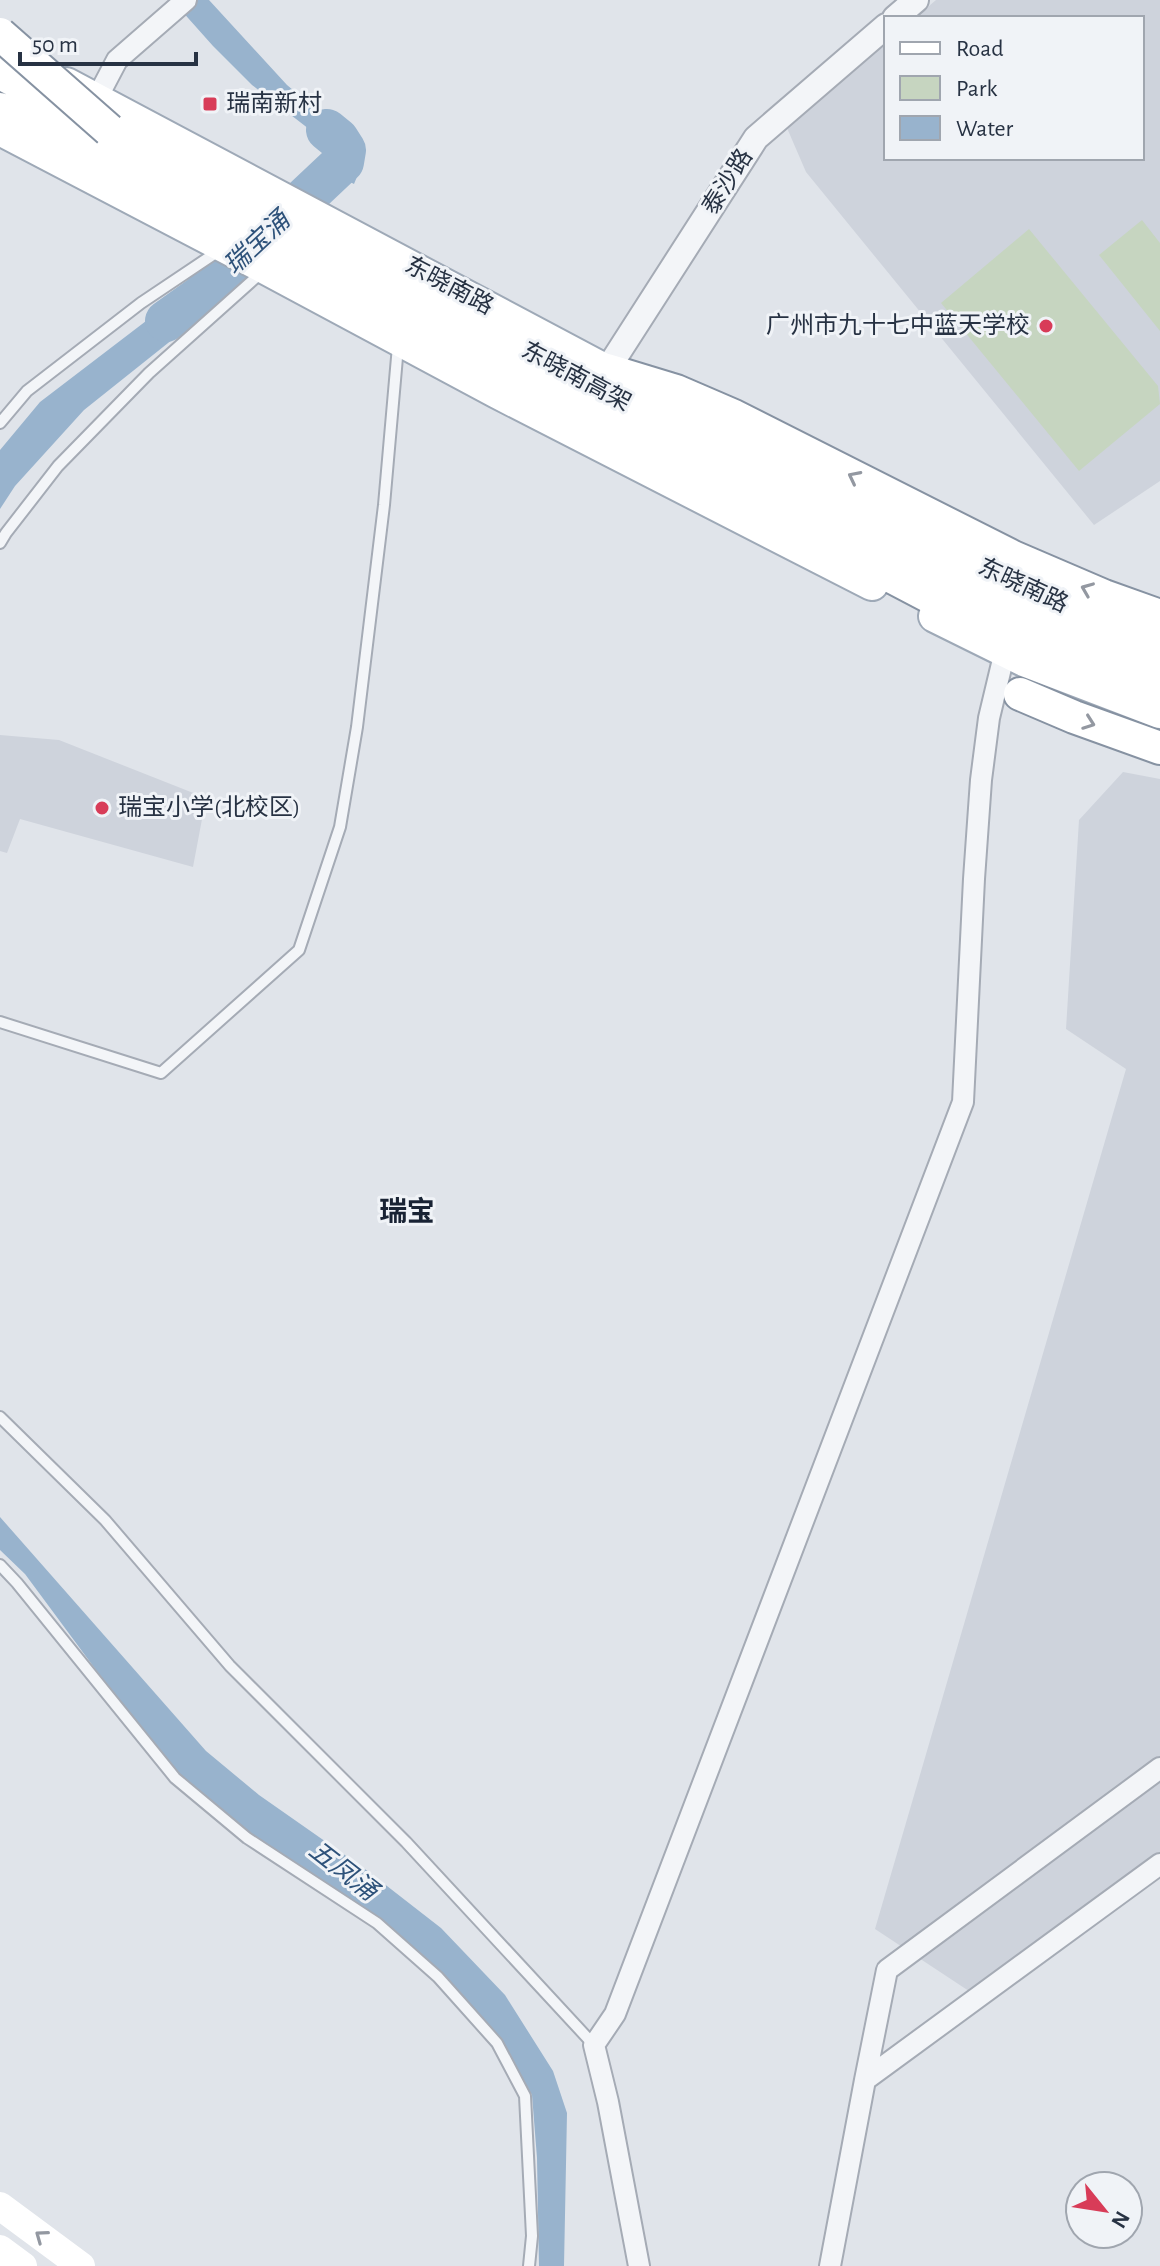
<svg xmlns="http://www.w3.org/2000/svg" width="1160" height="2266" viewBox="0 0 1160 2266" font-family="'Alegreya Sans','Noto Sans SC',sans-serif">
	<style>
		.built { fill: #ced3dc }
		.green { fill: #c6d5c0 }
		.water { fill: #98b3cd }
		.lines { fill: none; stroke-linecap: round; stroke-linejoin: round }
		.river { stroke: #98b3cd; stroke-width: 42 }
		.service-casing { stroke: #a5abb5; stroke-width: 14 }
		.minor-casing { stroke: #a5abb5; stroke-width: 24 }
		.tertiary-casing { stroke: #a5abb5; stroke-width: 28 }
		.primary-casing { stroke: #9ea9b7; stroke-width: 36 }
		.trunk-casing { stroke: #8692a2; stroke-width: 36 }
		.service { stroke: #f3f5f8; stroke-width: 10 }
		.minor { stroke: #f3f5f8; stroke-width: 20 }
		.tertiary { stroke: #f3f5f8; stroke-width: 24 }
		.secondary { stroke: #fff; stroke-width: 28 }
		.primary { stroke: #fff; stroke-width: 32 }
		.trunk { stroke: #fff; stroke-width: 32 }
		.trunk-bridge-casing { stroke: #8692a2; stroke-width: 36; stroke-linecap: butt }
		.trunk-bridge { stroke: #fff; stroke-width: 32 }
		.oneway { stroke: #9398a1 }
		.poi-dot { fill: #d83c58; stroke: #f0f3f7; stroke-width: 3 }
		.labels { text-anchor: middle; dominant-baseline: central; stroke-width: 6; stroke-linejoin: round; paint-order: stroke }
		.poi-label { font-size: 24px; fill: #273243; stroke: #f0f3f7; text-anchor: start }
		.street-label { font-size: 24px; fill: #273243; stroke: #f0f3f7 }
		.water-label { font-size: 26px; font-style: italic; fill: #2e527a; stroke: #f0f3f7 }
		.quarter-label { font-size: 28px; font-weight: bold; fill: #192334; stroke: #f0f3f7 }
	</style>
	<rect width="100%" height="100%" fill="#e0e4ea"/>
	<!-- built -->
	<path class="built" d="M 936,0 L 1160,0 L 1160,481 L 1094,525 L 806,172 L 787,128 L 886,43 L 886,158 L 1142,158 L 1142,18 L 915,18 Z
		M 0,735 L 59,740 L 206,798 L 193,867 L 20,819 L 7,853 L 0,851 Z
		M 1123,772 L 1160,779 L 1160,1864 L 978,1997 L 875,1929 L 1126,1069 L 1066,1029 L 1079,820 Z"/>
	<!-- green -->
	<path class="green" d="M 1142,220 L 1160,243 L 1160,331 L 1099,255 Z
		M 1029,229 L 1158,386 L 1160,404 L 1079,471 L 941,303 Z"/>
	<!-- water -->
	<path class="water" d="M 172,0 L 209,0 L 287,85 L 356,143 L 363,162 L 354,184 L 321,167 L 331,146 L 252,85 L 213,46 Z
		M 201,279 L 227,296 L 84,410 L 15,486 L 0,509 L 0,450 L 40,402 Z
		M 0,1517 L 206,1751 L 259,1795 L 369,1872 L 441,1928 L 505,1995 L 553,2071 L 567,2113 L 564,2266 L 539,2266 L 537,2158 L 532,2095 L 500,2041 L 442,1975 L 381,1919 L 251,1834 L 180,1776 L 96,1670 L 25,1574 L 0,1550 Z"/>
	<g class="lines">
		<!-- river -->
		<path class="river" d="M 166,321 L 201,296 L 343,162 L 345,150 L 338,139 L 327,130"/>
		<!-- service casing -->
		<g class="service-casing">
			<path id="service" d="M 0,423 L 27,391 L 141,303 L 220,250
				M 0,543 L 6,533 L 58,466 L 149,373 L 262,272
				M 0,1022 L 161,1073 L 299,950 L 340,827 L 357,727 L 384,505 L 398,346
				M 0,1417 L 105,1520 L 230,1666 L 406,1842 L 594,2045
				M 0,1565 L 17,1583 L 175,1778 L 247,1838 L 377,1923 L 438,1977 L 497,2043 L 525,2096 L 532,2236 L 529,2266"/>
		</g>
		<!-- minor casing -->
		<g class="minor-casing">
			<path id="minor" d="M 96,100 L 117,60 L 186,0
				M 1160,1768 L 887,1970 L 865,2080 L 1160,1864
				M 639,2266 L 608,2102 L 594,2045 L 615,2014 L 963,1102 L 974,879 L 981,780 L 989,718 L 1005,651
				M 830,2266 L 865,2080"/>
		</g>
		<!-- tertiary casing -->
		<g class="tertiary-casing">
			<path id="tertiary" d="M 895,18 L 916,0
				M 607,370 L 756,138 L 886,26"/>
		</g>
		<!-- primary casing -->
		<g class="primary-casing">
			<path id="primary" d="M 66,84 L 796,472 L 960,556 L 1037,594 L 1097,620 L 1160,641
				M 0,129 L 266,268 L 497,392 L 872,584
				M 935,616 L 1024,660 L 1160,712"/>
		</g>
		<!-- trunk casing -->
		<g class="trunk-casing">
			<path id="trunk" d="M 0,73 L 974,585 L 1060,624 L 1160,662
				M 0,109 L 957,611 L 1041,650 L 1160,694
				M 607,370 L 676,391 L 734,416 L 1013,557 L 1104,596 L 1160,616
				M 1020,694 L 1074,717 L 1160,748"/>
		</g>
		<!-- service -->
		<use href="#service" class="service"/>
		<!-- minor -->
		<use href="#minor" class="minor"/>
		<!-- tertiary -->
		<use href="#tertiary" class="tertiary"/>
		<!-- secondary -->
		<path class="secondary" d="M 0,2206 L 81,2266
			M 0,2249 L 23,2266"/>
		<!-- primary -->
		<use href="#primary" class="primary"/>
		<!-- trunk -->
		<use href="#trunk" class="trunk"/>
		<!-- trunk-bridge casing -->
		<g class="trunk-bridge-casing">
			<path id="trunk-bridge" d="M 0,34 L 109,130"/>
		</g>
		<!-- trunk-bridge -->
		<use href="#trunk-bridge" class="trunk-bridge"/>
	</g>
	<!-- one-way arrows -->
	<defs><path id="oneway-chevron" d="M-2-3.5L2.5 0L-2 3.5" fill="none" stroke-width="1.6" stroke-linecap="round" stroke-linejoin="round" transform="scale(2)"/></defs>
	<g class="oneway">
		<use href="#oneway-chevron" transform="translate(854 477) rotate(-153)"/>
		<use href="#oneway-chevron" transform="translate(1087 589) rotate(-158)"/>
		<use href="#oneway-chevron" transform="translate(1089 723) rotate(20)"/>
		<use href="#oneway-chevron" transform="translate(41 2236) rotate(-144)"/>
	</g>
	<!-- markers -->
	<g class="poi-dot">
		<rect x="202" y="96" width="16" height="16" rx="4"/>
		<circle cx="1046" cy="326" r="8"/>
		<circle cx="102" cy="808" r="8"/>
	</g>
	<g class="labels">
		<!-- poi labels -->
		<g class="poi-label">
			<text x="226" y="104">瑞南新村</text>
			<text x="1030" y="326" text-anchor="end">广州市九十七中蓝天学校</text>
			<text x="118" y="808">瑞宝小学(北校区)</text>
		</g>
		<!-- street labels -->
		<g class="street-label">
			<text transform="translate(728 182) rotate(-58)">泰沙路</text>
			<text transform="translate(449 286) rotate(28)">东晓南路</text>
			<text transform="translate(576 377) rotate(28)">东晓南高架</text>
			<text transform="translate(1023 586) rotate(25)">东晓南路</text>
		</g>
		<!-- water labels -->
		<g class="water-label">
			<text transform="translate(257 243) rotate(-43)">瑞宝涌</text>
			<text transform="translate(343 1871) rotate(38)">五凤涌</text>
		</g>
		<!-- quarter labels -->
		<g class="quarter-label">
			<text x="407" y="1213">瑞宝</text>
		</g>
	</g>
	<!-- legend -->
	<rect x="884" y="16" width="260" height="144" fill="#f0f3f7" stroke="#a0a6af" stroke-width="2"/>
	<rect x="900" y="42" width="40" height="12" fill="#ffffff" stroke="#a0a6af" stroke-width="2"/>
	<text x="956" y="56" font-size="24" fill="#273243">Road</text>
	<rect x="900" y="76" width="40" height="24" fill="#c6d5c0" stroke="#a0a6af" stroke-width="2"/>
	<text x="956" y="96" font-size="24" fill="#273243">Park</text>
	<rect x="900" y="116" width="40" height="24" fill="#98b3cd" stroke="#a0a6af" stroke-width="2"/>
	<text x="956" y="136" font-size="24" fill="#273243">Water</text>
	<!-- north arrow -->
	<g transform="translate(1104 2210) rotate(120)"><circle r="38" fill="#f0f3f7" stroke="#a0a6af" stroke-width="2"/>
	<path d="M0-6L14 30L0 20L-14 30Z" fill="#d83c58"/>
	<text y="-12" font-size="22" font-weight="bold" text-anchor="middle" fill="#273243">N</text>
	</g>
	<!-- scale -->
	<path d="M20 52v12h176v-12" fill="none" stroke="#273243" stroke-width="4"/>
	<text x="32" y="52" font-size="24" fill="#273243" stroke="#f0f3f7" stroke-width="6" paint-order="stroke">50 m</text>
</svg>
